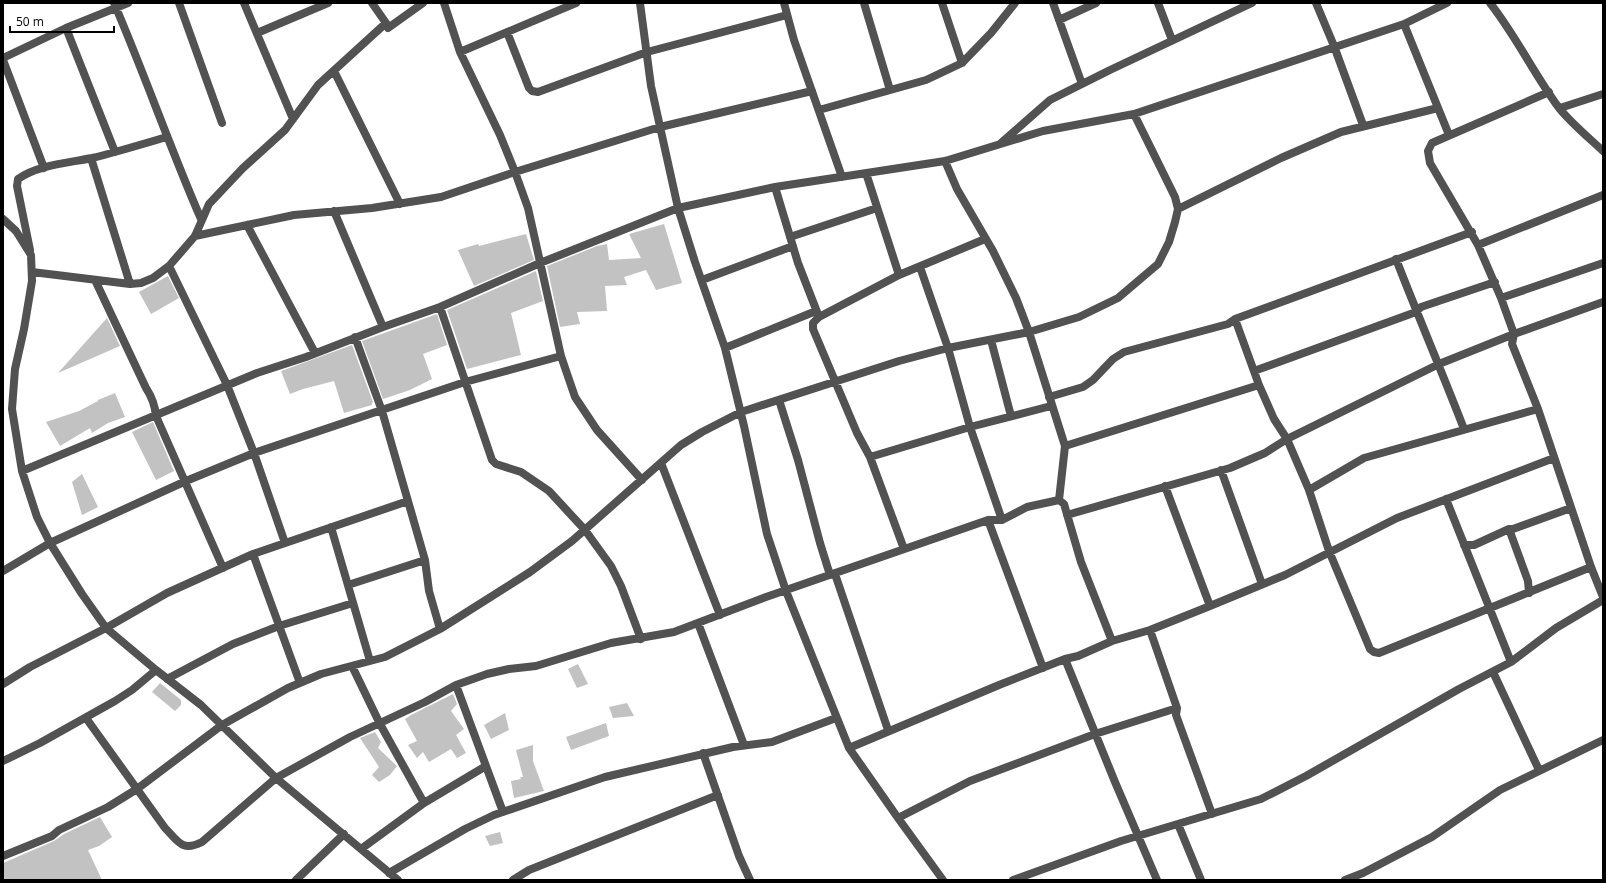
<svg xmlns="http://www.w3.org/2000/svg" width="1606" height="883" viewBox="0 0 1606 883" font-family="'Open Sans',sans-serif">
	<style>
		.building { fill: #c2c2c2 }
		.lines { fill: none; stroke-linecap: round; stroke-linejoin: round }
		.minor { stroke: #525252; stroke-width: 8 }
	</style>
	<rect width="100%" height="100%" fill="#fff"/>
	<!-- building -->
	<path class="building" d="M 664,224 L 682,283 L 656,290 L 646,270 L 624,277 L 627,285 L 605,286 L 607,311 L 577,312 L 580,324 L 560,327 L 547,266 L 597,246 L 607,244 L 609,260 L 641,258 L 629,234 Z
		M 526,234 L 534,260 L 474,286 L 458,250 L 478,244 L 479,246 Z
		M 536,271 L 543,301 L 511,313 L 521,355 L 467,369 L 447,310 Z
		M 168,276 L 179,298 L 151,314 L 139,292 Z
		M 437,314 L 447,345 L 423,354 L 432,379 L 410,390 L 383,399 L 362,341 Z
		M 107,318 L 120,346 L 58,373 Z
		M 352,345 L 373,402 L 372,403 L 372,405 L 344,413 L 334,381 L 303,389 L 290,394 L 281,371 Z
		M 115,393 L 125,417 L 108,423 L 92,433 L 90,428 L 60,446 L 46,422 L 79,411 L 98,401 L 98,400 Z
		M 153,422 L 174,471 L 156,480 L 132,432 Z
		M 82,474 L 98,507 L 82,515 L 72,482 Z
		M 578,664 L 588,684 L 577,688 L 568,669 Z
		M 160,683 L 181,700 L 181,705 L 175,711 L 152,692 Z
		M 453,694 L 457,704 L 451,711 L 464,729 L 456,735 L 466,753 L 457,758 L 451,749 L 429,762 L 423,752 L 417,758 L 408,745 L 417,741 L 405,719 L 411,715 Z
		M 627,703 L 634,716 L 613,718 L 609,707 Z
		M 505,713 L 509,730 L 491,739 L 484,725 Z
		M 606,723 L 609,736 L 571,750 L 566,737 Z
		M 375,732 L 381,742 L 378,748 L 397,766 L 390,775 L 379,782 L 372,775 L 379,767 L 360,738 Z
		M 533,745 L 533,761 L 544,791 L 514,798 L 511,781 L 521,779 L 520,777 L 523,777 L 516,750 Z
		M 100,817 L 112,837 L 99,846 L 88,850 L 102,880 L 3,880 L 3,863 L 54,841 L 64,834 Z
		M 500,832 L 503,843 L 490,846 L 485,836 Z"/>
	<g class="lines">
		<!-- minor -->
		<path class="minor" d="M 114,3 C 145,75 170,148 201,219
			M 179,3 L 222,123
			M 244,3 L 293,119
			M 372,3 L 386,23
			M 444,3 L 460,52 L 500,135 L 515,172 L 528,208 L 561,356 L 575,397 L 597,430 L 642,480
			M 640,3 L 651,86 L 678,208 L 695,262 L 725,348 L 744,426 L 767,534 L 786,591 L 849,748 L 898,818 L 943,880
			M 784,3 L 794,40 L 842,177
			M 864,3 L 890,90
			M 942,3 L 962,63
			M 1053,3 L 1082,84
			M 1158,3 L 1172,40
			M 1316,3 L 1334,46 L 1363,125
			M 1490,3 C 1516,36 1534,74 1559,108 C 1572,124 1588,137 1603,151
			M 1059,20 L 1096,3
			M 1404,24 L 1449,135
			M 66,28 L 115,152
			M 507,32 L 529,88 L 532,91 L 538,92 L 647,52 L 787,15
			M 257,33 L 328,3
			M 460,52 L 576,3
			M 3,58 L 66,28 L 128,3
			M 3,60 L 44,168
			M 334,71 L 400,204
			M 1549,92 L 1432,143 L 1428,151 L 1430,163 L 1478,245 L 1501,298 L 1514,334 L 1512,344 L 1538,409 L 1591,567 L 1603,597
			M 1560,108 L 1603,94
			M 819,110 L 926,80 L 962,63 L 991,33 L 1015,3
			M 1001,143 L 1050,100 L 1110,70 L 1252,3
			M 91,158 L 130,284
			M 945,161 L 957,189 L 993,251 L 1016,298 L 1029,332 L 1065,446 L 1059,500
			M 866,173 L 899,275
			M 775,187 L 798,263 L 819,317
			M 1178,209 L 1281,158 L 1341,132 L 1438,108
			M 334,211 L 383,327
			M 3,219 L 16,231 L 31,255 L 32,281 L 24,329 L 15,369 L 12,409 L 22,471 L 37,517 L 50,543 L 82,594 L 106,628 L 156,670 L 201,705 L 276,778 L 398,880
			M 247,225 L 315,353
			M 195,236 L 294,215 L 372,208 L 441,197 L 515,172 L 660,127 L 812,91
			M 790,237 L 877,208
			M 1478,245 L 1603,195
			M 30,250 L 17,186 L 18,179 C 37,165 68,163 92,158 C 117,152 142,144 167,137
			M 1396,259 C 1418,316 1442,372 1464,429
			M 169,266 L 227,385 L 254,453 L 285,543
			M 920,267 L 948,348 L 970,427 L 1002,520
			M 32,272 L 130,284 L 141,283 L 153,278 L 169,266 L 195,236 L 209,204 L 243,168 L 285,130 L 318,85 L 386,23 L 388,28 L 423,3
			M 95,280 L 146,388 C 152,397 155,405 156,416 L 223,568
			M 702,280 L 793,246
			M 1501,298 L 1603,263
			M 440,307 L 492,460 L 496,464 L 521,472 L 549,491 L 585,530 L 611,566 L 621,586 L 641,639
			M 1235,319 L 1259,385
			M 355,337 L 382,411 L 425,560 L 429,591 L 440,629
			M 991,340 L 1011,416
			M 725,348 L 816,311
			M 1254,371 L 1416,312 L 1421,307 L 1495,282
			M 1049,397 L 1083,387 L 1093,380 L 1113,359 L 1124,352 L 1228,324 L 1235,319 L 1472,232
			M 779,400 L 798,460 L 820,543 L 830,575
			M 1065,446 L 1259,385 L 1274,419 L 1287,439 L 1309,490 L 1329,551 L 1370,649 L 1374,652 L 1379,653 L 1591,567
			M 870,457 L 970,427 L 1051,406
			M 661,463 L 720,615
			M 1221,470 L 1262,584
			M 22,471 L 257,373 L 306,357 L 383,327 L 440,307 L 540,263 L 678,208 L 775,187 L 945,161 L 1043,131 L 1134,114 L 1404,24 L 1447,3
			M 1165,486 L 1210,606
			M 1309,490 L 1364,458 L 1538,409
			M 1446,499 L 1511,662
			M 1059,500 L 1064,504 L 1081,562 L 1112,641
			M 1067,515 L 1230,468 L 1265,453 L 1287,439 L 1439,364 L 1514,334 L 1603,302
			M 988,520 L 1043,668
			M 331,527 L 370,661
			M 1509,529 L 1528,581 L 1529,593
			M 1464,545 L 1474,545 L 1509,529 L 1513,529 L 1571,508
			M 904,549 L 870,457 L 857,433 L 813,329 L 813,323 L 819,317 L 899,275 L 985,239
			M 253,554 L 300,683
			M 3,571 L 50,543 L 186,481 L 254,453 L 465,382 L 561,356
			M 835,574 L 888,730
			M 348,585 L 425,560
			M 698,623 L 744,745
			M 1150,630 L 1177,708 L 1176,715 L 1212,814
			M 1065,659 L 1115,782 L 1157,880
			M 352,666 L 380,724 L 424,803
			M 1493,672 L 1539,770
			M 167,679 L 233,644 L 279,626 L 353,603
			M 3,684 L 30,667 L 106,628 L 167,593 L 253,554 L 408,501
			M 456,685 L 503,812
			M 86,718 L 165,828 C 179,842 182,852 202,842 L 276,778 L 350,737 L 425,702 L 456,685 L 487,674 L 509,669 L 536,666 L 611,643 L 674,632 L 766,597 L 988,520 L 1002,520 L 1027,507 L 1059,500
			M 849,748 L 999,685 L 1065,659 L 1078,656 L 1112,641 L 1150,630 L 1210,606 L 1285,575 L 1397,518 L 1554,458
			M 703,753 L 739,856 L 750,880
			M 3,761 L 40,743 L 115,701 L 132,690 L 156,670
			M 898,818 L 970,781 L 1095,734 L 1177,708
			M 1178,824 L 1201,880
			M 361,849 L 424,803 L 486,766
			M 3,856 L 52,836 L 59,830 L 108,807 L 137,789 L 222,725 L 288,688 L 321,674 L 385,657 L 440,629 L 530,572 L 572,541 L 681,445 L 702,432 L 741,412 L 899,361 L 948,348 L 1029,332 L 1079,317 L 1118,298 L 1158,264 L 1169,242 L 1175,222 L 1178,209 L 1175,197 L 1134,114
			M 389,873 L 465,829 L 494,815 L 605,777 L 733,747 L 772,742 L 836,718
			M 296,880 L 344,834
			M 513,880 L 529,870 L 718,795
			M 1013,880 L 1121,841 L 1261,799 L 1306,776 L 1459,689 L 1511,662 L 1556,628 L 1603,600
			M 1345,880 L 1363,873 L 1432,837 L 1500,790 L 1603,740"/>
	</g>
	<!-- border -->
	<rect width="1606" height="883" fill="none" stroke="#000000" stroke-width="8"/>
	<!-- scale -->
	<path d="M10 26v6h104v-6" fill="none" stroke="#000000" stroke-width="2"/>
	<text x="16" y="26" font-size="12" fill="#000000" stroke="#ffffff" stroke-width="3" paint-order="stroke">50 m</text>
</svg>
